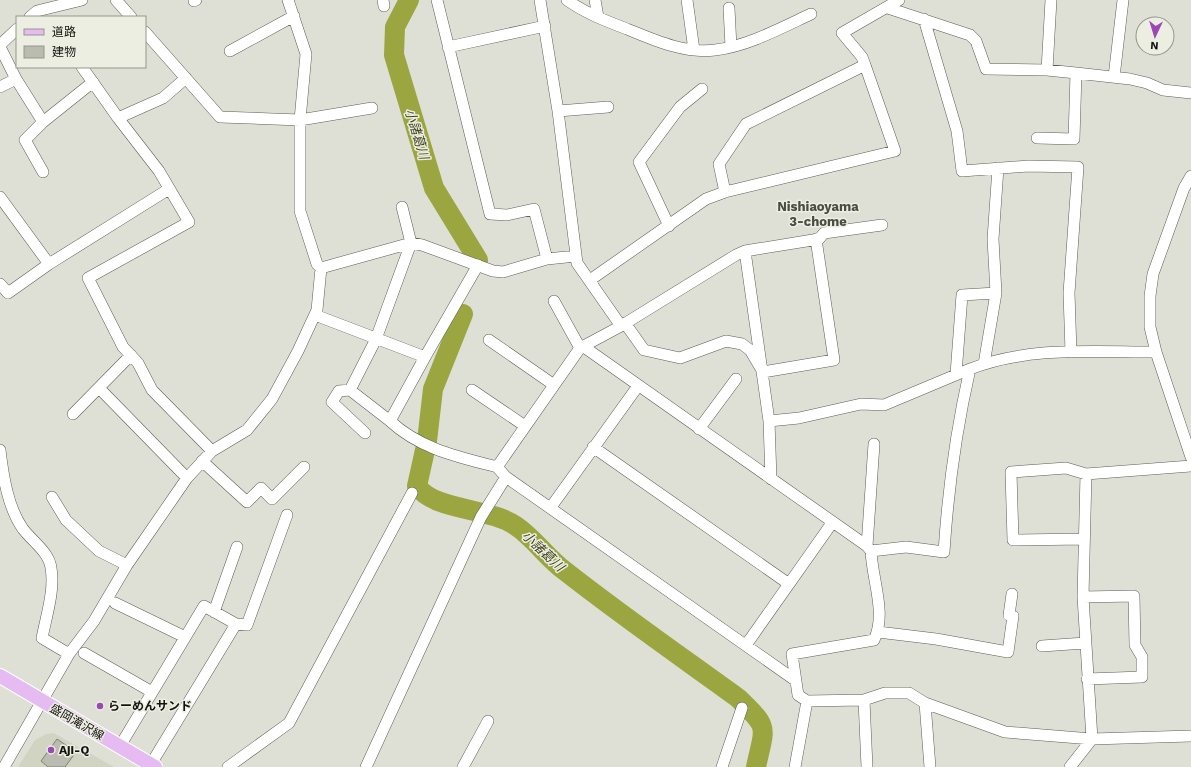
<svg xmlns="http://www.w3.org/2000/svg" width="1191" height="767" viewBox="0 0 1191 767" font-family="'Work Sans','Noto Sans JP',sans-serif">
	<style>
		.built { fill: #d1d4c2 }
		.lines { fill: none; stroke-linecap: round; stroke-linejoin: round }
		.river { stroke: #9ca641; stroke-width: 20 }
		.building { fill: #babbb1; stroke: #818278 }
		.minor-casing { stroke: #5c5d54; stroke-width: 12 }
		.major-casing { stroke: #fff; stroke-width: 16 }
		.minor { stroke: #fff; stroke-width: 11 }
		.major { stroke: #e6bbf2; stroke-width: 14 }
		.poi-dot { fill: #9c47b4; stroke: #eceee2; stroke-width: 1.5 }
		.labels { text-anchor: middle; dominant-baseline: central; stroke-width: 3; stroke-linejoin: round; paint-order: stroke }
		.poi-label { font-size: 12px; font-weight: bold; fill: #12130f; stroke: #eceee2; text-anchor: start }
		.street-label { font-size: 12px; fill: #12130f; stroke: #eceee2 }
		.water-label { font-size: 13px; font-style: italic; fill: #3e4219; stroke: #eceee2 }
		.neighbourhood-label { font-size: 13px; font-weight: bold; fill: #4b4c43; stroke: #eceee2 }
	</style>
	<rect width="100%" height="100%" fill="#dfe0d5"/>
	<!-- built -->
	<path class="built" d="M 53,733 L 59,736 L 114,767 L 18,767 L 35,740 L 46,734 Z"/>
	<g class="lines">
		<!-- river -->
		<path class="river" d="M 409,0 L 395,27 L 394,55 L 434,188 L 478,260
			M 463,314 L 433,389 L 427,441 L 417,486 C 434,511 489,507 516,526 C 534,538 547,558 565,571 C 621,615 680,656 738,698 C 770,729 765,725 756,767"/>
	</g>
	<!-- building -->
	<path class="building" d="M 57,739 L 76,752 L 65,767 L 48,767 L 41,761 Z"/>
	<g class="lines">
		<!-- minor casing -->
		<g class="minor-casing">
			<path id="minor" d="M 116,0 L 131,17
				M 383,0 L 384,6
				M 437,0 L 490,214 L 507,215 L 534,209 L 547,259
				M 540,0 L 558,111 L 577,263 L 621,326 L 580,348 L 497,467 L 506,477 L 795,680
				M 567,0 C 585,13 606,21 627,29 C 654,40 685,54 715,50 C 748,46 781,28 811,14
				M 595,0 L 598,17
				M 687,0 L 694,50
				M 194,1 L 196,0
				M 729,8 L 731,47
				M 888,8 L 970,35 L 976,41 L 986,69 L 1047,70 L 1076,73 L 1074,139 L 1037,138
				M 30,17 L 37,11 L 82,0
				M 924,19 L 957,131 L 962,171 L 1028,166 L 1078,167 L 1069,293 L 1071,352
				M 145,32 L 220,117 L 300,120 L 372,108
				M 0,45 L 17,29
				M 0,47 L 16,79 L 0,87
				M 448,47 L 545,26
				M 230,51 L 294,16
				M 82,67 L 118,118 L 159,171 L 189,222 L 88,278 L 123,347 L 138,363 L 152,390 L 212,451
				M 1047,70 L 1051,0
				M 1076,73 L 1130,79 L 1147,83 L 1163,90 L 1191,93
				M 1114,77 L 1123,0
				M 16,79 L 43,122 L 25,140 L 43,172
				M 558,111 L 608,107
				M 118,118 L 163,98 L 186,78
				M 43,122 L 93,82
				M 1191,176 L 1184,188 L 1153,274 L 1150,296 L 1150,327 L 1156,352 L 1191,457
				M 725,192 L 895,151 L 865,65
				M 0,197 L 49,264 L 169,189
				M 669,226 L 639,162 L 680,107 L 702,89
				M 745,251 L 769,421 L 771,479
				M 321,268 L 411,243 L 422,245 L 493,271 L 503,272 L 547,259 L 576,256
				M 590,280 L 706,199 L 725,192 L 719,164 L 746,124 L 865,65 L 862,57 L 842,33 L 899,0
				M 0,284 L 8,293 L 49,264
				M 554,301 L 580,348
				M 315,315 L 425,357 L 390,421 C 420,449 459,457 497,467
				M 625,323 L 644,350 L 680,358 L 726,341 L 742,344 L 750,350 L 763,372 L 834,360 L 816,239
				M 621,326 L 736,255 L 745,251 L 819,239 L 824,233 L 882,225
				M 489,340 L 554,385
				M 584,347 L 867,546 L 871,551 C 872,579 887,614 874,640 L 792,654 L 798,695 L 807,701 L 864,700 L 885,693 L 909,693 L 925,703 L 1005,732 L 1092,739 L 1191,736
				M 425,357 L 478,265
				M 984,364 L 996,293 L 993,239 L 998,168
				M 956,374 L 962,295 L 996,293
				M 99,388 L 187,478
				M 350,390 L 390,421
				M 472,390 L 525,426
				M 73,414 L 131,355
				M 769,421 L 799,418 L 861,404 L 884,405 L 970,369
				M 699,429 L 736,379
				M 365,433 L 332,402 L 339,391 L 350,390 L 376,339 L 411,243 L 402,207
				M 593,447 L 789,584
				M 0,450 C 3,476 8,508 23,529 C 33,542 49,552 51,568 C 55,590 46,617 42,638 L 69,654
				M 202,461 L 247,502 L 261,488 L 272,499 L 304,467
				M 52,497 L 66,520 L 99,551 L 127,565
				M 551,507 L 638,386
				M 1084,539 L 1013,540 L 1011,472 L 1066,468 L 1086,474 L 1191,466
				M 867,546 L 874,444
				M 871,551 L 906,547 L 944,552 C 948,490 956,430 970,369 C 1029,346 1094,352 1156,352
				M 1083,597 L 1134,596 L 1135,645 L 1142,657 L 1142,677 L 1087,679
				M 115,603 L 185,637
				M 214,612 L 237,547
				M 878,632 L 936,639 L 1008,652 L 1013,616 L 1009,615 L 1012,594
				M 746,645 L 832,523
				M 1042,646 L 1085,643
				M 84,653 L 152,692
				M 864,700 L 867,767
				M 925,703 L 930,767
				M 120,746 L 204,606 L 236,624 L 247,625 L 287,515
				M 151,764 L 236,624
				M 4,767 L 69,654 L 94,621 L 127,565 L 187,478 L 212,451 L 247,430 L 272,399 L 298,351 L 317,310 L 321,268 L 317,264 L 300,211 L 300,120 L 306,54 L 288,0
				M 228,767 L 289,723 L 412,493
				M 366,767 L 481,517 L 506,477
				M 463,767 L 488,721
				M 722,767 L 742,708
				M 795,767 L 807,701
				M 1070,767 L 1092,739 L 1083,597 L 1086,474"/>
		</g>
		<!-- major casing -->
		<g class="major-casing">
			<path id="major" d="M 0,676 L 155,767"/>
		</g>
		<!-- minor -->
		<use href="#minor" class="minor"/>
		<!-- major -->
		<use href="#major" class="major"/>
	</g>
	<!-- markers -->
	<g class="poi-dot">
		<circle cx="100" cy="706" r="4"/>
		<circle cx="51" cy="750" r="4"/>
	</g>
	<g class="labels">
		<!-- poi labels -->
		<g class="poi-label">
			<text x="108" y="706">らーめんサンド</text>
			<text x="59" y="750">Aji-Q</text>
		</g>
		<!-- street labels -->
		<g class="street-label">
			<text transform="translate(77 722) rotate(30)">盛岡滝沢線</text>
		</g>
		<!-- water labels -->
		<g class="water-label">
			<text transform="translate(417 134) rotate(73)">小諸葛川</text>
			<text transform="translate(543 551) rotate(43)">小諸葛川</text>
		</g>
		<!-- neighbourhood labels -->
		<g class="neighbourhood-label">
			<text x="818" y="206">Nishiaoyama<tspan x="818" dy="15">3-chome</tspan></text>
		</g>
	</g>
	<!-- legend -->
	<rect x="16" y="16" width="130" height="52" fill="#eceee2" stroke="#95968e"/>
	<rect x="24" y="29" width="20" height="6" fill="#e6bbf2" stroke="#95968e"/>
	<text x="52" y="36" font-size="12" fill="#12130f">道路</text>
	<rect x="24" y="46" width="20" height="12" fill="#babbb1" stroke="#95968e"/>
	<text x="52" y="56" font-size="12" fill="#12130f">建物</text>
	<!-- north arrow -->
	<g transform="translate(1155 36) rotate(184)"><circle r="19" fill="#eceee2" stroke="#95968e"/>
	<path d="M0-3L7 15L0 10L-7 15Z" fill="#9c47b4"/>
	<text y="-6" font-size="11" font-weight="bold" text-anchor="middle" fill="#12130f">N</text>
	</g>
</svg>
